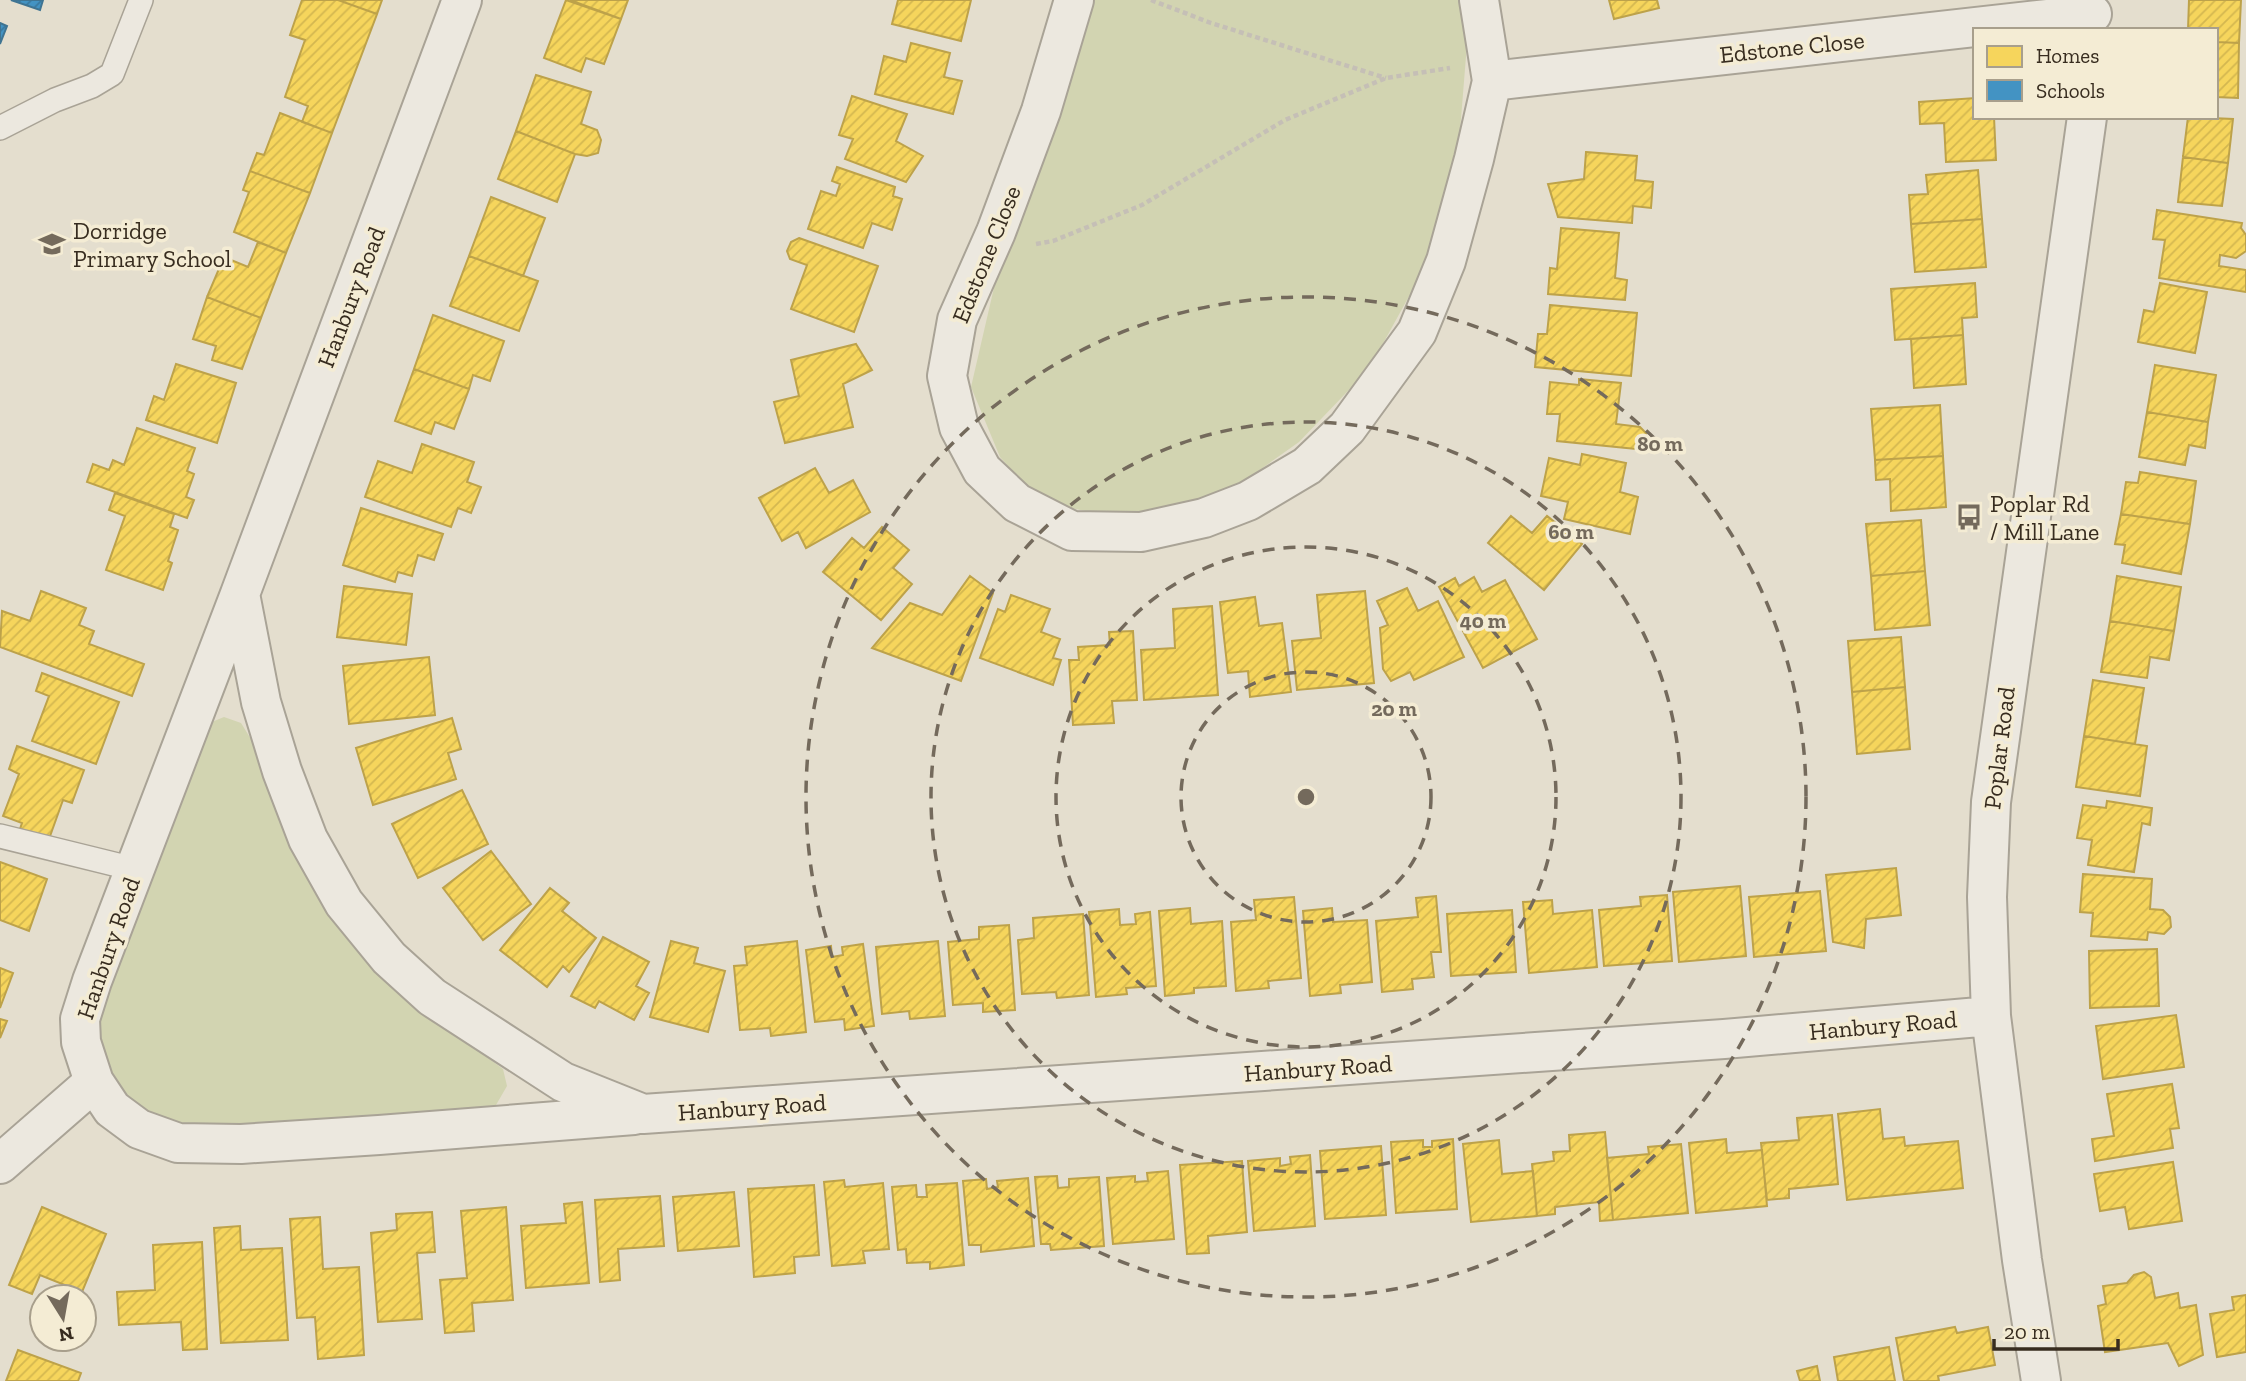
<svg xmlns="http://www.w3.org/2000/svg" width="2246" height="1381" viewBox="0 0 2246 1381" font-family="'Zilla Slab',serif">
	<style>
		.grass { fill: #d2d4b1 }
		.homes { fill: url(#homes-hatch); stroke: #bda24a; stroke-width: 2 }
		.schools { fill: url(#schools-hatch); stroke: #3f7492; stroke-width: 2 }
		.lines { fill: none; stroke-linecap: round; stroke-linejoin: round }
		.lane-casing { stroke: #a9a396; stroke-width: 26 }
		.street-casing { stroke: #a9a396; stroke-width: 42 }
		.path { stroke: #c5bfb6; stroke-width: 4.5; stroke-dasharray: 5 3.5; stroke-linecap: butt }
		.lane { stroke: #ece8df; stroke-width: 23 }
		.street { stroke: #ece8df; stroke-width: 38 }
		.ring { fill: none; stroke: #746a5c; stroke-width: 3.5; stroke-dasharray: 12 9 }
		.labels { text-anchor: middle; dominant-baseline: central; stroke-width: 7; stroke-linejoin: round; paint-order: stroke }
		.street-label { font-size: 24px; fill: #372c1f; stroke: #f4ecd4 }
		.poi-label { font-size: 24px; fill: #372c1f; stroke: #f4ecd4; text-anchor: start }
		.centre { fill: #746a5c; stroke: #f4ecd4; stroke-width: 3.5 }
		.ring-label { font-size: 21px; text-anchor: middle; font-weight: bold; fill: #746a5c; stroke: #f4ecd4; stroke-width: 7; stroke-linejoin: round; paint-order: stroke }
	</style>
	<defs>
		<pattern id="homes-hatch" width="6" height="6" patternUnits="userSpaceOnUse" patternTransform="scale(1.75)"><rect width="6" height="6" fill="#f6d55c"/><path d="M-1 1l2-2M0 6l6-6M5 7l2-2" fill="none" stroke="#d4b750"/></pattern>
		<pattern id="schools-hatch" width="6" height="6" patternUnits="userSpaceOnUse" patternTransform="scale(1.75)"><rect width="6" height="6" fill="#4393c3"/><path d="M-1 1l2-2M0 6l6-6M5 7l2-2" fill="none" stroke="#39789e"/></pattern>
	</defs>
	<rect width="100%" height="100%" fill="#e4dece"/>
	<!-- grass -->
	<path class="grass" d="M 1092,0 L 1460,0 L 1467,44 L 1460,131 L 1443,214 L 1424,269 L 1369,369 L 1299,442 L 1230,491 L 1177,509 L 1106,515 L 1040,502 L 1000,457 L 971,387 L 996,279 L 1047,152 Z
		M 224,717 L 241,723 L 415,1004 L 503,1069 L 507,1086 L 496,1105 L 481,1114 L 190,1132 L 150,1123 L 101,1072 L 93,1025 L 207,724 Z"/>
	<!-- homes -->
	<path class="homes" d="M 302,0 L 338,0 L 377,14 L 332,133 L 302,122 L 308,106 L 285,97 L 305,40 L 290,35 Z
		M 338,0 L 382,0 L 377,14 Z
		M 566,0 L 621,19 L 604,64 L 586,58 L 581,72 L 544,58 Z
		M 570,0 L 628,0 L 621,19 Z
		M 898,0 L 971,0 L 961,41 L 892,24 Z
		M 1609,0 L 1657,0 L 1659,8 L 1614,19 Z
		M 2189,0 L 2241,0 L 2239,43 L 2216,42 L 2216,30 L 2188,30 Z
		M 2216,42 L 2239,43 L 2238,98 L 2216,97 Z
		M 911,43 L 950,53 L 944,77 L 962,81 L 953,114 L 875,94 L 884,56 L 906,62 Z
		M 536,75 L 591,92 L 581,124 L 597,130 L 601,140 L 598,153 L 587,156 L 575,154 L 516,131 Z
		M 852,96 L 907,114 L 896,141 L 923,156 L 906,182 L 845,159 L 853,139 L 839,135 Z
		M 1975,98 L 1975,117 L 1994,117 L 1996,160 L 1946,162 L 1944,123 L 1920,124 L 1919,102 Z
		M 280,113 L 332,133 L 310,193 L 250,171 L 257,153 L 264,155 Z
		M 2188,117 L 2233,119 L 2228,163 L 2183,157 Z
		M 516,131 L 575,154 L 557,202 L 498,179 Z
		M 1586,152 L 1637,156 L 1635,180 L 1653,182 L 1651,208 L 1633,206 L 1632,223 L 1558,217 L 1548,184 L 1584,179 Z
		M 2183,157 L 2228,163 L 2222,206 L 2178,202 Z
		M 837,167 L 895,187 L 893,196 L 902,199 L 892,230 L 872,223 L 863,248 L 808,229 L 821,191 L 836,196 L 840,184 L 832,181 Z
		M 1978,170 L 1982,219 L 1911,224 L 1909,195 L 1928,194 L 1926,175 Z
		M 250,171 L 310,193 L 286,253 L 234,232 L 249,192 L 243,190 Z
		M 491,197 L 545,218 L 523,276 L 469,256 Z
		M 2157,210 L 2242,223 L 2241,228 L 2246,235 L 2246,251 L 2236,258 L 2220,255 L 2219,266 L 2246,270 L 2246,292 L 2159,278 L 2165,240 L 2153,239 Z
		M 1982,219 L 1986,267 L 1915,272 L 1911,224 Z
		M 1561,228 L 1619,233 L 1615,278 L 1627,280 L 1625,300 L 1548,294 L 1550,268 L 1557,269 Z
		M 799,238 L 878,266 L 854,332 L 791,309 L 807,265 L 790,259 L 787,251 L 791,242 Z
		M 258,242 L 286,253 L 261,318 L 207,297 L 224,257 L 248,267 Z
		M 469,256 L 538,281 L 519,331 L 450,306 Z
		M 1975,283 L 1977,317 L 1962,318 L 1963,335 L 1895,340 L 1891,289 Z
		M 2160,283 L 2207,292 L 2195,353 L 2138,342 L 2144,310 L 2154,312 Z
		M 207,297 L 261,318 L 242,369 L 212,360 L 216,346 L 193,339 Z
		M 1550,305 L 1637,313 L 1631,376 L 1535,367 L 1538,334 L 1547,334 Z
		M 433,315 L 504,341 L 490,381 L 473,375 L 469,389 L 414,369 Z
		M 1963,335 L 1966,384 L 1914,388 L 1911,339 Z
		M 856,344 L 872,370 L 843,384 L 853,427 L 785,443 L 774,402 L 799,396 L 791,360 Z
		M 176,364 L 236,383 L 217,443 L 146,420 L 154,396 L 164,400 Z
		M 2155,365 L 2216,375 L 2208,422 L 2147,412 Z
		M 414,369 L 469,389 L 454,429 L 435,422 L 431,434 L 395,421 Z
		M 1579,379 L 1621,383 L 1616,424 L 1640,427 L 1646,433 L 1645,442 L 1642,445 L 1636,449 L 1557,441 L 1560,414 L 1547,414 L 1550,382 L 1579,385 Z
		M 1940,405 L 1943,456 L 1875,460 L 1871,409 Z
		M 2147,412 L 2208,422 L 2205,448 L 2189,445 L 2185,465 L 2139,457 Z
		M 137,428 L 195,448 L 187,471 L 194,474 L 186,497 L 194,500 L 187,518 L 87,482 L 93,464 L 109,470 L 113,460 L 124,465 Z
		M 422,444 L 474,462 L 467,482 L 481,487 L 471,513 L 458,508 L 451,527 L 365,497 L 378,461 L 412,473 Z
		M 1582,454 L 1626,463 L 1620,492 L 1638,497 L 1630,534 L 1564,519 L 1568,502 L 1541,496 L 1549,458 L 1580,465 Z
		M 1943,456 L 1946,507 L 1891,511 L 1890,479 L 1876,480 L 1875,460 Z
		M 815,468 L 829,493 L 853,480 L 870,512 L 806,548 L 798,532 L 782,541 L 759,498 Z
		M 2140,472 L 2196,481 L 2190,524 L 2121,514 L 2126,482 L 2138,483 Z
		M 115,493 L 174,514 L 170,527 L 178,530 L 168,561 L 172,563 L 163,590 L 106,570 L 125,516 L 109,510 Z
		M 361,508 L 443,534 L 434,560 L 418,555 L 412,576 L 398,572 L 395,582 L 343,565 Z
		M 2121,514 L 2190,524 L 2181,574 L 2122,563 L 2125,545 L 2115,544 Z
		M 1511,516 L 1532,533 L 1547,516 L 1582,544 L 1544,590 L 1488,543 Z
		M 1921,520 L 1925,571 L 1871,576 L 1866,524 Z
		M 882,527 L 909,550 L 893,568 L 912,584 L 881,620 L 823,572 L 852,538 L 864,548 Z
		M 1925,571 L 1930,625 L 1875,630 L 1871,576 Z
		M 970,576 L 993,593 L 961,681 L 872,648 L 910,603 L 942,615 Z
		M 2117,576 L 2181,587 L 2174,631 L 2110,621 Z
		M 1474,577 L 1482,592 L 1505,580 L 1537,639 L 1483,668 L 1439,587 L 1455,578 L 1459,586 Z
		M 344,586 L 412,594 L 406,645 L 337,637 Z
		M 1407,588 L 1418,611 L 1438,601 L 1464,657 L 1414,680 L 1410,672 L 1391,681 L 1383,669 L 1380,628 L 1388,625 L 1377,601 Z
		M 41,591 L 86,608 L 79,625 L 94,631 L 89,644 L 144,664 L 132,696 L 0,647 L 2,611 L 30,621 Z
		M 1365,591 L 1374,683 L 1297,690 L 1292,641 L 1321,638 L 1317,595 Z
		M 1011,595 L 1050,609 L 1041,632 L 1060,639 L 1053,658 L 1061,660 L 1053,685 L 980,658 L 998,609 L 1005,612 Z
		M 1255,597 L 1259,626 L 1282,623 L 1291,692 L 1250,697 L 1248,671 L 1228,673 L 1220,602 Z
		M 1212,606 L 1218,695 L 1144,700 L 1141,650 L 1175,648 L 1173,609 Z
		M 2110,621 L 2174,631 L 2169,660 L 2150,657 L 2147,678 L 2101,672 Z
		M 1133,631 L 1137,700 L 1112,701 L 1114,723 L 1073,725 L 1069,660 L 1079,660 L 1078,647 L 1110,645 L 1109,632 Z
		M 1901,637 L 1905,687 L 1852,692 L 1848,641 Z
		M 429,657 L 435,715 L 349,724 L 343,666 Z
		M 42,673 L 119,702 L 96,764 L 32,741 L 49,696 L 36,691 Z
		M 2093,680 L 2144,688 L 2135,744 L 2084,736 Z
		M 1905,687 L 1910,749 L 1857,754 L 1852,692 Z
		M 452,718 L 461,749 L 448,753 L 456,779 L 373,805 L 356,748 Z
		M 2084,736 L 2147,746 L 2140,796 L 2076,787 Z
		M 17,746 L 84,770 L 72,803 L 63,800 L 49,839 L 20,829 L 22,823 L 3,816 L 19,774 L 9,769 Z
		M 462,790 L 488,844 L 418,878 L 392,824 Z
		M 2107,801 L 2152,808 L 2150,825 L 2142,823 L 2134,872 L 2088,865 L 2092,840 L 2077,838 L 2083,805 L 2106,808 Z
		M 491,851 L 531,904 L 483,940 L 443,888 Z
		M 0,862 L 47,879 L 29,931 L 0,920 Z
		M 1896,868 L 1901,915 L 1866,919 L 1864,948 L 1833,942 L 1826,875 Z
		M 2083,874 L 2152,879 L 2150,909 L 2163,910 L 2170,917 L 2171,927 L 2164,934 L 2148,932 L 2147,940 L 2091,936 L 2093,913 L 2080,912 Z
		M 1740,886 L 1746,956 L 1679,962 L 1673,892 Z
		M 550,888 L 569,903 L 562,911 L 596,938 L 569,972 L 563,966 L 547,987 L 500,950 Z
		M 1820,891 L 1826,951 L 1754,957 L 1749,897 Z
		M 1667,895 L 1672,961 L 1604,966 L 1599,910 L 1641,906 L 1640,897 Z
		M 1436,896 L 1441,952 L 1431,952 L 1434,977 L 1412,979 L 1413,989 L 1382,992 L 1376,921 L 1418,917 L 1416,898 Z
		M 1294,897 L 1301,978 L 1268,981 L 1269,988 L 1236,991 L 1231,922 L 1256,920 L 1254,900 Z
		M 1552,900 L 1553,914 L 1592,910 L 1597,967 L 1529,973 L 1523,902 Z
		M 1190,908 L 1191,924 L 1222,921 L 1226,986 L 1194,988 L 1194,993 L 1165,996 L 1159,911 Z
		M 1332,908 L 1333,922 L 1367,920 L 1372,982 L 1340,985 L 1341,993 L 1310,996 L 1303,911 Z
		M 1119,909 L 1120,925 L 1136,924 L 1135,914 L 1150,912 L 1156,986 L 1126,988 L 1127,994 L 1096,997 L 1089,912 Z
		M 1512,910 L 1516,972 L 1451,976 L 1447,914 Z
		M 1083,914 L 1089,995 L 1057,998 L 1056,992 L 1022,994 L 1018,940 L 1034,938 L 1033,918 Z
		M 1009,925 L 1015,1010 L 983,1012 L 983,1003 L 953,1005 L 948,942 L 979,939 L 979,927 Z
		M 603,937 L 649,962 L 636,986 L 649,993 L 634,1020 L 599,1001 L 595,1008 L 571,996 Z
		M 671,941 L 698,948 L 694,963 L 725,971 L 708,1032 L 650,1017 Z
		M 797,941 L 806,1032 L 771,1036 L 770,1028 L 740,1030 L 734,966 L 747,965 L 745,947 Z
		M 938,941 L 945,1016 L 910,1019 L 909,1011 L 882,1014 L 876,947 Z
		M 863,944 L 874,1026 L 845,1030 L 844,1019 L 815,1022 L 806,950 L 831,946 L 832,957 L 843,955 L 842,947 Z
		M 2157,949 L 2159,1006 L 2090,1008 L 2089,951 Z
		M 0,968 L 13,973 L 0,1008 Z
		M 2176,1015 L 2184,1067 L 2103,1079 L 2096,1026 Z
		M 0,1019 L 7,1021 L 0,1038 Z
		M 2172,1084 L 2179,1128 L 2170,1129 L 2173,1148 L 2095,1161 L 2092,1139 L 2114,1136 L 2107,1094 Z
		M 1880,1109 L 1883,1139 L 1904,1137 L 1905,1146 L 1958,1141 L 1963,1188 L 1847,1200 L 1838,1114 Z
		M 1832,1115 L 1838,1184 L 1789,1189 L 1789,1198 L 1767,1200 L 1761,1143 L 1799,1140 L 1797,1118 Z
		M 1605,1132 L 1613,1220 L 1600,1221 L 1599,1202 L 1555,1207 L 1555,1214 L 1537,1216 L 1532,1164 L 1554,1161 L 1553,1152 L 1570,1151 L 1569,1135 Z
		M 1453,1139 L 1457,1209 L 1396,1213 L 1391,1142 L 1423,1140 L 1423,1147 L 1432,1147 L 1432,1141 Z
		M 1726,1139 L 1727,1153 L 1762,1150 L 1767,1206 L 1696,1213 L 1689,1143 Z
		M 1499,1140 L 1502,1174 L 1533,1171 L 1537,1216 L 1471,1222 L 1463,1144 Z
		M 1681,1144 L 1688,1213 L 1613,1220 L 1607,1158 L 1649,1154 L 1648,1147 Z
		M 1381,1146 L 1386,1215 L 1325,1219 L 1320,1151 Z
		M 1310,1155 L 1315,1226 L 1254,1231 L 1248,1161 L 1280,1158 L 1280,1166 L 1291,1164 L 1290,1157 Z
		M 1242,1161 L 1247,1232 L 1208,1236 L 1209,1253 L 1187,1254 L 1180,1165 Z
		M 2173,1162 L 2182,1221 L 2129,1229 L 2125,1207 L 2100,1211 L 2094,1174 Z
		M 1168,1171 L 1174,1239 L 1113,1244 L 1107,1178 L 1135,1176 L 1135,1182 L 1148,1181 L 1147,1173 Z
		M 1057,1176 L 1058,1188 L 1069,1187 L 1069,1179 L 1099,1177 L 1104,1246 L 1051,1250 L 1050,1244 L 1041,1244 L 1035,1177 Z
		M 1028,1178 L 1034,1246 L 981,1252 L 981,1245 L 969,1245 L 963,1181 L 986,1179 L 987,1189 L 998,1187 L 997,1181 Z
		M 844,1180 L 845,1187 L 883,1183 L 889,1249 L 863,1251 L 865,1263 L 832,1266 L 824,1182 Z
		M 957,1183 L 964,1265 L 930,1269 L 930,1262 L 907,1263 L 906,1249 L 898,1250 L 892,1187 L 916,1185 L 917,1197 L 927,1197 L 926,1185 Z
		M 814,1185 L 819,1255 L 794,1257 L 795,1273 L 754,1277 L 748,1189 Z
		M 734,1192 L 739,1246 L 678,1251 L 673,1197 Z
		M 660,1196 L 664,1246 L 618,1249 L 620,1280 L 600,1282 L 595,1200 Z
		M 582,1202 L 589,1283 L 526,1288 L 521,1226 L 566,1223 L 564,1204 Z
		M 42,1207 L 106,1234 L 82,1292 L 40,1275 L 32,1294 L 9,1285 Z
		M 506,1207 L 513,1300 L 472,1303 L 474,1331 L 445,1333 L 440,1280 L 467,1278 L 461,1211 Z
		M 432,1212 L 435,1252 L 417,1253 L 422,1319 L 378,1322 L 371,1233 L 397,1230 L 396,1214 Z
		M 320,1217 L 323,1269 L 359,1267 L 364,1355 L 318,1359 L 315,1317 L 297,1318 L 290,1219 Z
		M 240,1226 L 241,1250 L 282,1248 L 288,1340 L 221,1343 L 214,1228 Z
		M 202,1242 L 207,1349 L 183,1350 L 181,1322 L 119,1325 L 117,1292 L 155,1290 L 153,1245 Z
		M 2144,1272 L 2151,1277 L 2155,1298 L 2178,1293 L 2180,1308 L 2196,1305 L 2203,1355 L 2179,1366 L 2168,1343 L 2105,1352 L 2098,1306 L 2106,1304 L 2103,1286 L 2127,1283 L 2134,1275 Z
		M 2246,1295 L 2246,1352 L 2217,1357 L 2210,1314 L 2234,1310 L 2232,1297 Z
		M 1955,1327 L 1957,1333 L 1988,1327 L 1995,1365 L 1938,1376 L 1939,1381 L 1904,1381 L 1896,1338 Z
		M 1889,1347 L 1895,1381 L 1838,1381 L 1834,1357 Z
		M 18,1350 L 81,1373 L 78,1381 L 6,1381 Z
		M 1817,1366 L 1820,1381 L 1800,1381 L 1797,1371 Z"/>
	<!-- schools -->
	<path class="schools" d="M 11,0 L 43,0 L 40,10 Z
		M 0,23 L 7,26 L 0,44 Z"/>
	<g class="lines">
		<!-- lane casing -->
		<g class="lane-casing">
			<path id="lane" d="M 0,128 L 55,100 L 92,86 L 112,74 L 141,0
				M 0,836 L 134,869"/>
		</g>
		<!-- street casing -->
		<g class="street-casing">
			<path id="street" d="M 462,0 L 240,594 L 261,702 L 282,771 L 308,839 L 344,903 L 389,958 L 432,997 L 563,1082 L 643,1114 L 1724,1039 L 1991,1016
				M 1074,0 L 1041,111 L 996,232 L 957,320 L 947,376 L 959,427 L 982,470 L 1017,503 L 1072,531 L 1141,532 L 1204,518 L 1248,501 L 1307,466 L 1347,428 L 1417,332 L 1446,261 L 1474,159 L 1492,81 L 1479,0
				M 1492,81 L 2092,14
				M 240,594 L 92,981 L 80,1019 L 81,1042 L 94,1082 L 112,1109 L 139,1129 L 178,1143 L 241,1144 L 379,1135 L 634,1115
				M 0,1164 L 94,1082
				M 2041,1381 L 2022,1260 L 1991,1016 L 1987,897 L 1991,802 L 2087,117"/>
		</g>
		<!-- path -->
		<path class="path" d="M 1151,0 L 1211,23 L 1386,78
			M 1036,244 L 1053,241 L 1142,205 L 1285,120 L 1386,78 L 1450,68"/>
		<!-- lane -->
		<use href="#lane" class="lane"/>
		<!-- street -->
		<use href="#street" class="street"/>
	</g>
	<!-- distance rings -->
	<g class="ring">
		<circle cx="1306" cy="797" r="125"/>
		<circle cx="1306" cy="797" r="250"/>
		<circle cx="1306" cy="797" r="375"/>
		<circle cx="1306" cy="797" r="500"/>
	</g>
	<!-- icons -->
	<defs>
		<g id="school-bare" transform="scale(2.1)"><path d="M0-5L7-2L0 1L-7-2ZM-4 1L0 2.5L4 1V4Q0 6-4 4Z" fill="#746a5c" stroke="#f4ecd4" stroke-width="2.5" paint-order="stroke"/></g>
		<g id="bus-bare" transform="scale(2.1)"><path d="M-5-6H5V4H4V6H2V4H-2V6H-4V4H-5ZM-3.5-4V0h7V-4ZM-3.5 1.2v1.5H-2V1.2ZM2 1.2v1.5H3.5V1.2Z" fill="#746a5c" stroke="#f4ecd4" stroke-width="2.5" paint-order="stroke"/></g>
	</defs>
	<g fill-rule="evenodd">
		<use href="#school-bare" x="52" y="244"/>
		<use href="#bus-bare" x="1969" y="517"/>
	</g>
	<g class="labels">
		<!-- street labels -->
		<g class="street-label">
			<text transform="translate(1792 47) rotate(-6)">Edstone Close</text>
			<text transform="translate(986 254) rotate(-68)">Edstone Close</text>
			<text transform="translate(351 297) rotate(-69)">Hanbury Road</text>
			<text transform="translate(1999 748) rotate(-83)">Poplar Road</text>
			<text transform="translate(108 948) rotate(-71)">Hanbury Road</text>
			<text transform="translate(1883 1025) rotate(-5)">Hanbury Road</text>
			<text transform="translate(1318 1068) rotate(-4)">Hanbury Road</text>
			<text transform="translate(752 1107) rotate(-4)">Hanbury Road</text>
		</g>
		<!-- poi labels -->
		<g class="poi-label">
			<text x="73" y="230">Dorridge<tspan x="73" dy="28">Primary School</tspan></text>
			<text x="1990" y="503">Poplar Rd<tspan x="1990" dy="28">/ Mill Lane</tspan></text>
		</g>
	</g>
	<circle cx="1306" cy="797" r="10" class="centre"/>
	<g class="ring-label">
		<text x="1660" y="451">80 m</text>
		<text x="1571" y="539">60 m</text>
		<text x="1483" y="628">40 m</text>
		<text x="1394" y="716">20 m</text>
	</g>
	<!-- legend -->
	<rect x="1973" y="28" width="245" height="91" fill="#f4ecd4" stroke="#a89f8c" stroke-width="2"/>
	<rect x="1987" y="46" width="35" height="21" fill="#f6d55c" stroke="#a89f8c" stroke-width="2"/>
	<text x="2036" y="63" font-size="21" fill="#372c1f">Homes</text>
	<rect x="1987" y="80" width="35" height="21" fill="#4393c3" stroke="#a89f8c" stroke-width="2"/>
	<text x="2036" y="98" font-size="21" fill="#372c1f">Schools</text>
	<!-- north arrow -->
	<g transform="translate(63 1318) rotate(169)"><circle r="33" fill="#f4ecd4" stroke="#a89f8c" stroke-width="2"/>
	<path d="M0-5L12 26L0 18L-12 26Z" fill="#746a5c"/>
	<text y="-10" font-size="19" font-weight="bold" text-anchor="middle" fill="#372c1f">N</text>
	</g>
	<!-- scale -->
	<path d="M1994 1339v10h124v-10" fill="none" stroke="#372c1f" stroke-width="3.5"/>
	<text x="2004" y="1339" font-size="21" fill="#372c1f" stroke="#f4ecd4" stroke-width="5" paint-order="stroke">20 m</text>
</svg>
